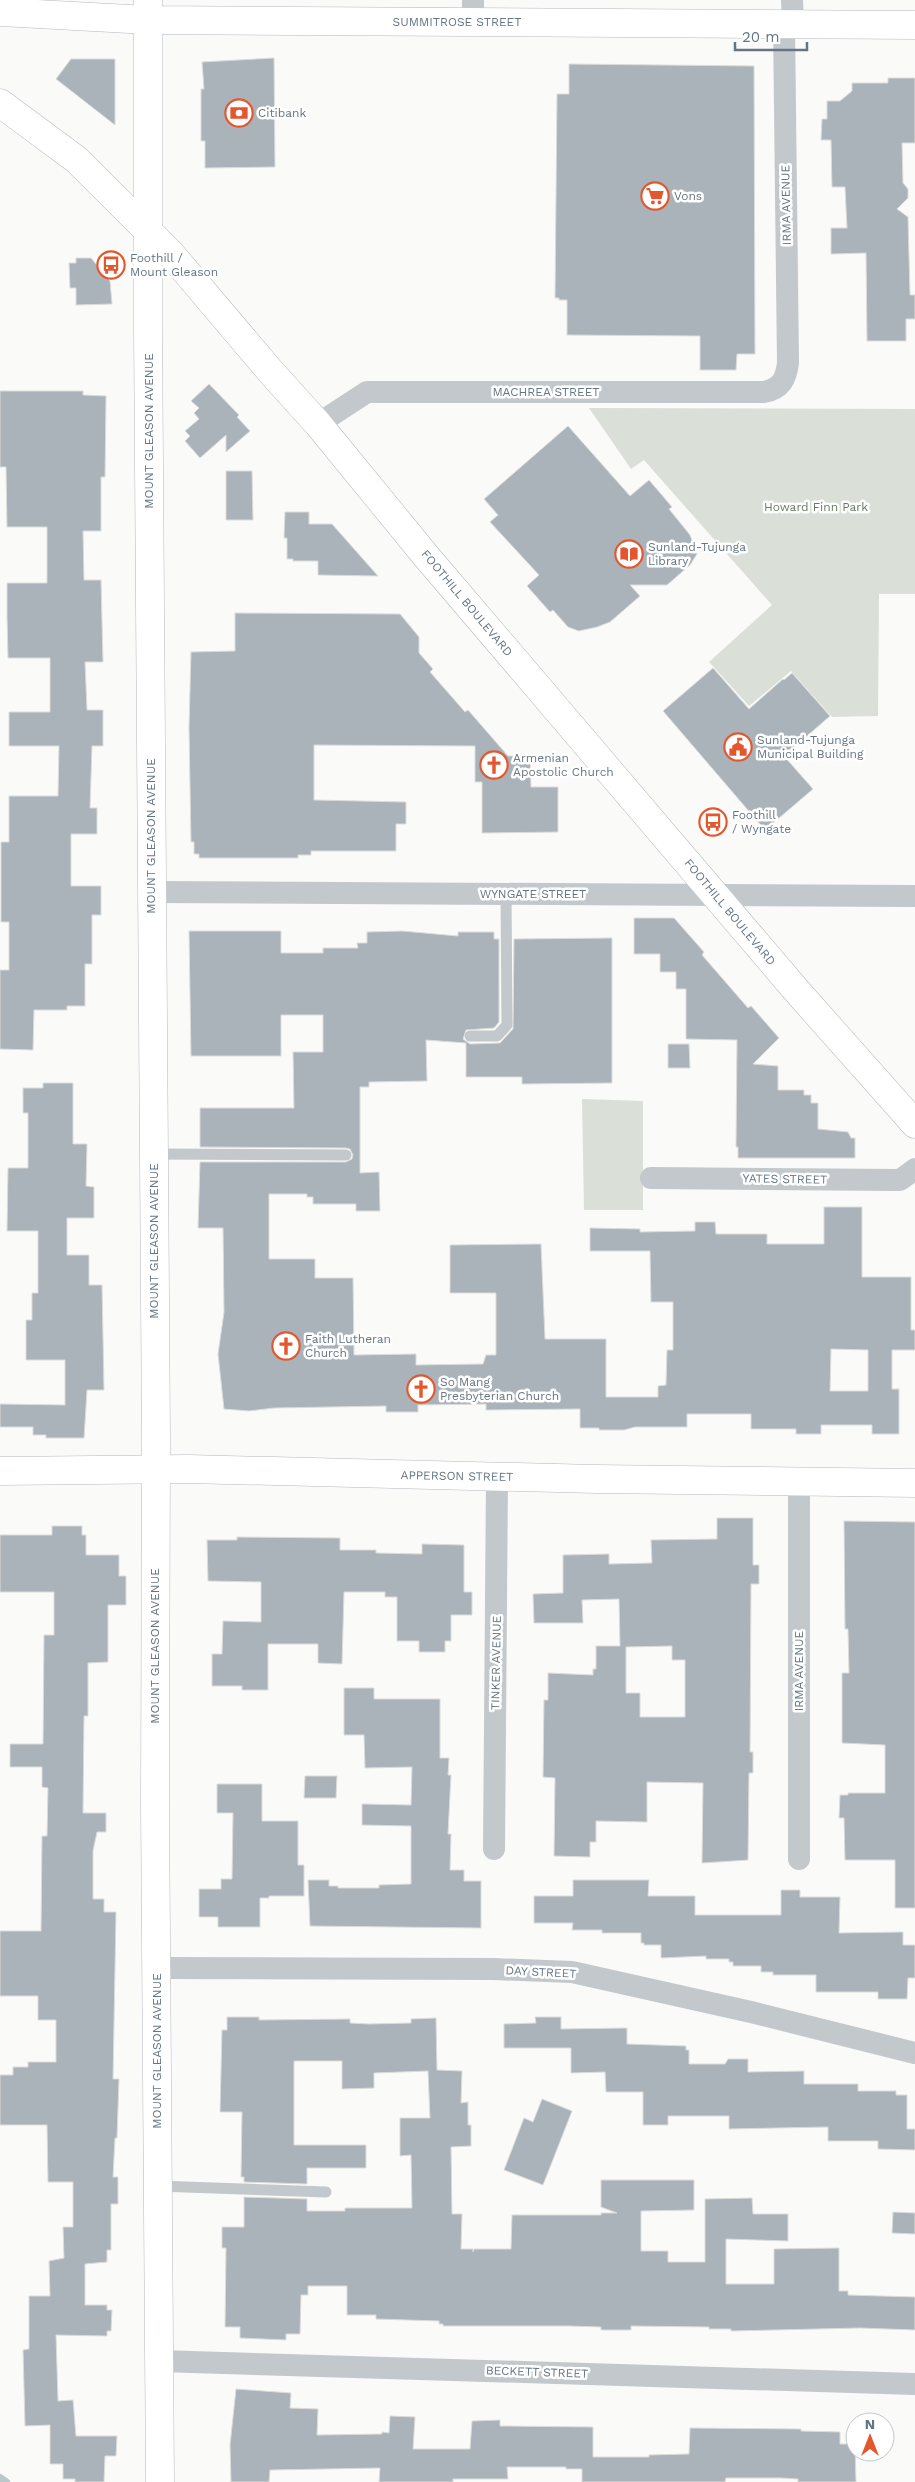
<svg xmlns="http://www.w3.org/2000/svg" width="915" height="2482" viewBox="0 0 915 2482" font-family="'Work Sans',sans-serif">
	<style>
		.green { fill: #dadfd7 }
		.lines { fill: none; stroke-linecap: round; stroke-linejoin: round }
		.stream { stroke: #bbc7cb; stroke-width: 8 }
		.building { fill: #aab3b9; stroke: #dcdcda; fill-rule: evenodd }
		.secondary-casing { stroke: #b3babf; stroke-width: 29 }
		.primary-casing { stroke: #b5babe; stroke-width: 29 }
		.lane { stroke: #c3c8cc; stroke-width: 11 }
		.street { stroke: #c3c8cc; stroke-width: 22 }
		.secondary { stroke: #fff; stroke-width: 28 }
		.primary { stroke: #fff; stroke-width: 28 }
		.labels { text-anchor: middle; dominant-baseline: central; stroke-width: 5; stroke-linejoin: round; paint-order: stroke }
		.street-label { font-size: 12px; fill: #657683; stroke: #fff }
		.poi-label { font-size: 12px; fill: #657683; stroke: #fff; text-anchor: start }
		.park-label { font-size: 12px; fill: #687a64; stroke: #fff }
	</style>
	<rect width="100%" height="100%" fill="#fafaf8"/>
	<!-- green -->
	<path class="green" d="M 589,408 L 915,409 L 915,594 L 879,594 L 878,716 L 832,717 L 791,671 L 749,706 L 709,662 L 772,605 L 644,460 L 631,469 Z
		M 582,1099 L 643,1101 L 643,1210 L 584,1210 Z"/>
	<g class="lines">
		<!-- stream -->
		<path class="stream" d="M 0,2478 L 6,2482"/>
	</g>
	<!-- building -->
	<path class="building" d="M 274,58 L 275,167 L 205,168 L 205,141 L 201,141 L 201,89 L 204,89 L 202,62 Z
		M 71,59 L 115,59 L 115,125 L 56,79 Z
		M 569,64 L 754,66 L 755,354 L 737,354 L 736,370 L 700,370 L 700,336 L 567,335 L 567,300 L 559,300 L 559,298 L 555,298 L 557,94 L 569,94 Z
		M 888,78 L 915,78 L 915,143 L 902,143 L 903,183 L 908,189 L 908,198 L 897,209 L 908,217 L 910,295 L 915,295 L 915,319 L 906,319 L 906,341 L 867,341 L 866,253 L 831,254 L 831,228 L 847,228 L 845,187 L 832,187 L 831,140 L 821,140 L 822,119 L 827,119 L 827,101 L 840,101 L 852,91 L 852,83 L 888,83 Z
		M 76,258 L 91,258 L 110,281 L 112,304 L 76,305 L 76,288 L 70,288 L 69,263 L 76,263 Z
		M 209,384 L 239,415 L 237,417 L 250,431 L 226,452 L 226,435 L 200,458 L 185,441 L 190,436 L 185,431 L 199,419 L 194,413 L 199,408 L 191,401 Z
		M 0,391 L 83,391 L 83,395 L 106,396 L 105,477 L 101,477 L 101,531 L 83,531 L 84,580 L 101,580 L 103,662 L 85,662 L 87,710 L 103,710 L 103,746 L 92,746 L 90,808 L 97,808 L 97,834 L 71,834 L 71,886 L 101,886 L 101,915 L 92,915 L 92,964 L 85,964 L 85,1006 L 67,1006 L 67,1010 L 34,1010 L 33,1050 L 0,1049 L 0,970 L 9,970 L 9,922 L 1,922 L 1,842 L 9,842 L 9,796 L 58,796 L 59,746 L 9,746 L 9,712 L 50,712 L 50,658 L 8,658 L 7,616 L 7,583 L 47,583 L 47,527 L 7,527 L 6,467 L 0,467 Z
		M 568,426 L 630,496 L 649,480 L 672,507 L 669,509 L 690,535 L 697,554 L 690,565 L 667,585 L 630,585 L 640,596 L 610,622 L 597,627 L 579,631 L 568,627 L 553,610 L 550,612 L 527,586 L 539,575 L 490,522 L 498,515 L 484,499 Z
		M 226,471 L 252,471 L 253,520 L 226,520 Z
		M 285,512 L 309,512 L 309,524 L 332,524 L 378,576 L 318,575 L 318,561 L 293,561 L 293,559 L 287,559 L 287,538 L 284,538 Z
		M 235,613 L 400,614 L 419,637 L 419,653 L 433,669 L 430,672 L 465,712 L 468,710 L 508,756 L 530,756 L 531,787 L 558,787 L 558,832 L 482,833 L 482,782 L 475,782 L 475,746 L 314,745 L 314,800 L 406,802 L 406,824 L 396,824 L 396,851 L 311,851 L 311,855 L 298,855 L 298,858 L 199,858 L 199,854 L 194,854 L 194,842 L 191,842 L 189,727 L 191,652 L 235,651 Z
		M 713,668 L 749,709 L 783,679 L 784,680 L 792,673 L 830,716 L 784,756 L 813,789 L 765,830 L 663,711 Z
		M 634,918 L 674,918 L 704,952 L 702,955 L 748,1008 L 751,1006 L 779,1038 L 753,1064 L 778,1066 L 778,1090 L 804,1090 L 804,1095 L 811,1095 L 811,1103 L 818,1103 L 818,1129 L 848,1132 L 851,1138 L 855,1138 L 855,1158 L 738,1158 L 738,1147 L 736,1147 L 737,1040 L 686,1039 L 686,989 L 676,989 L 676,972 L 660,972 L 660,954 L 634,954 Z
		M 189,931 L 281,931 L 281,953 L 323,953 L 323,948 L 358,948 L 357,943 L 367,943 L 367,932 L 402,931 L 458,936 L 458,932 L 494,932 L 494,939 L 499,939 L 499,1022 L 494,1028 L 466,1030 L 463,1039 L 470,1044 L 500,1043 L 513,1029 L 514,939 L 612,938 L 612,1083 L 522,1084 L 522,1077 L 466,1077 L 466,1043 L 426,1040 L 427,1081 L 369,1082 L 369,1087 L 360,1087 L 360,1173 L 379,1172 L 380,1211 L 356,1211 L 356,1204 L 313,1204 L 313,1197 L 307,1197 L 307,1194 L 269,1194 L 269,1259 L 315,1259 L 315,1278 L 353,1278 L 354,1355 L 416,1354 L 416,1365 L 483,1364 L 486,1355 L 496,1355 L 496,1293 L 450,1293 L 450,1245 L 541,1244 L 545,1339 L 606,1339 L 606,1397 L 658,1397 L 658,1386 L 666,1385 L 667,1350 L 673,1350 L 673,1302 L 651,1302 L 650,1251 L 590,1251 L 590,1228 L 640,1229 L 640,1232 L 695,1231 L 695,1222 L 715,1222 L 716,1234 L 767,1234 L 767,1244 L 824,1244 L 824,1207 L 862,1207 L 862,1277 L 911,1277 L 911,1330 L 915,1330 L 915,1350 L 892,1350 L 892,1389 L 899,1389 L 899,1434 L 872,1434 L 872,1425 L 821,1425 L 821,1434 L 796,1434 L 796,1429 L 751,1429 L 751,1414 L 687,1414 L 687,1427 L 635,1427 L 624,1430 L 599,1430 L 599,1428 L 580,1428 L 580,1409 L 486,1410 L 486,1404 L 418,1405 L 418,1412 L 386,1412 L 386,1406 L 274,1408 L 249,1411 L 224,1409 L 218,1354 L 224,1312 L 223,1228 L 198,1228 L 200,1162 L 346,1162 L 352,1159 L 353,1155 L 350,1149 L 346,1148 L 200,1147 L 200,1108 L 294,1108 L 293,1052 L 323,1052 L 323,1015 L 281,1015 L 281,1056 L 191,1056 ZM 831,1349 L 868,1350 L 868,1391 L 830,1391 Z
		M 668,1044 L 689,1044 L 690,1068 L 668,1068 Z
		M 43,1083 L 73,1083 L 73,1144 L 87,1144 L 86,1186 L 94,1187 L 94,1218 L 67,1218 L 67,1255 L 89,1255 L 89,1285 L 102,1285 L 104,1390 L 87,1390 L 84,1438 L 46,1438 L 46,1435 L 33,1435 L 33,1427 L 0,1427 L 0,1404 L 65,1405 L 65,1360 L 26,1360 L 26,1320 L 32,1320 L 32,1293 L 38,1293 L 38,1231 L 7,1231 L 8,1168 L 28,1168 L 28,1113 L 23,1113 L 23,1088 L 43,1088 Z
		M 717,1518 L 753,1518 L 753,1565 L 759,1565 L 759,1584 L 751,1584 L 750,1752 L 753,1752 L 753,1773 L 749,1773 L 748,1860 L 702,1863 L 703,1783 L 647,1782 L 647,1822 L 596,1821 L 596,1842 L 590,1842 L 590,1857 L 554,1856 L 555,1778 L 543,1777 L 544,1700 L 548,1700 L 548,1673 L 593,1675 L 593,1669 L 596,1669 L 596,1646 L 620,1646 L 619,1599 L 582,1600 L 583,1623 L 534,1623 L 533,1594 L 563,1593 L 563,1555 L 609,1554 L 609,1564 L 652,1563 L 651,1540 L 717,1539 ZM 672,1646 L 672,1660 L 685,1660 L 685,1717 L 640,1717 L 640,1693 L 626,1693 L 626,1647 Z
		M 844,1521 L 915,1522 L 915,1908 L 895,1908 L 895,1860 L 845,1860 L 844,1818 L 839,1818 L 840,1795 L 848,1795 L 848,1793 L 885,1793 L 885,1745 L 842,1743 L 842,1673 L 849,1673 L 848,1629 L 845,1629 Z
		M 52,1526 L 82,1526 L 82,1535 L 86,1535 L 86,1555 L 119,1555 L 119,1576 L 126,1576 L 126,1605 L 108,1605 L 108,1662 L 88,1663 L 88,1716 L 84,1716 L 83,1813 L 106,1813 L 106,1832 L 97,1832 L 93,1851 L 93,1899 L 104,1899 L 104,1912 L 116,1912 L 113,2079 L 119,2079 L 117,2138 L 115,2138 L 113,2177 L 118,2177 L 118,2204 L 111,2204 L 111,2250 L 107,2250 L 107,2262 L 85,2264 L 85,2305 L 107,2305 L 107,2310 L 112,2310 L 111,2331 L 107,2331 L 107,2336 L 56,2335 L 58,2401 L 73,2400 L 76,2436 L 117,2436 L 116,2456 L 105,2456 L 104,2482 L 75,2482 L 75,2479 L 63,2479 L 63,2464 L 50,2464 L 50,2425 L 25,2426 L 23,2350 L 29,2349 L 29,2296 L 50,2296 L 49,2261 L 64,2258 L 63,2227 L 73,2227 L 73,2182 L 48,2182 L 47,2125 L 0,2125 L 0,2075 L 13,2075 L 13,2067 L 28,2067 L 28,2062 L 56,2062 L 56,2020 L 38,2020 L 38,1996 L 0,1996 L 0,1931 L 41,1931 L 42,1836 L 47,1836 L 48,1788 L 42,1787 L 42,1767 L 10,1767 L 10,1744 L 43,1744 L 44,1635 L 54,1635 L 54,1592 L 0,1592 L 0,1535 L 52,1535 Z
		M 237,1537 L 340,1538 L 340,1550 L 376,1550 L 376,1553 L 422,1554 L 422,1544 L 464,1545 L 464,1592 L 472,1592 L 472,1615 L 451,1615 L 451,1641 L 445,1641 L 445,1652 L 419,1652 L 419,1641 L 397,1641 L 397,1597 L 385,1597 L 385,1592 L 344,1592 L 342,1664 L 318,1663 L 318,1644 L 268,1644 L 268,1690 L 242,1690 L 242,1686 L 212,1686 L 212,1654 L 222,1654 L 223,1621 L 261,1622 L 261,1582 L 208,1581 L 207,1540 L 237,1540 Z
		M 344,1688 L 374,1688 L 374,1699 L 440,1699 L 440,1758 L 449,1758 L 448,1775 L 451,1775 L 448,1834 L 451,1834 L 450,1870 L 464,1870 L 464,1881 L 481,1881 L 481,1928 L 310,1926 L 308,1880 L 329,1880 L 329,1886 L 338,1886 L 338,1888 L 379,1888 L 379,1885 L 411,1884 L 411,1826 L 362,1825 L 362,1804 L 411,1805 L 412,1767 L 365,1768 L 364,1735 L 344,1735 Z
		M 305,1776 L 337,1776 L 336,1798 L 304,1798 Z
		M 217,1784 L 262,1784 L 262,1821 L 298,1821 L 298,1865 L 304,1865 L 304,1896 L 269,1896 L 269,1898 L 260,1898 L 260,1927 L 218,1927 L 218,1917 L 199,1917 L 199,1889 L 221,1889 L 221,1879 L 232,1879 L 233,1813 L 217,1813 Z
		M 573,1880 L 649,1880 L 648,1896 L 695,1896 L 695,1915 L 781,1915 L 781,1890 L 800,1890 L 800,1897 L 840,1897 L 839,1933 L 903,1932 L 903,1945 L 915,1945 L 915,1978 L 908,1978 L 907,1999 L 878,1999 L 878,1992 L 816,1992 L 816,1975 L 773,1975 L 773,1972 L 761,1972 L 761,1966 L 733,1966 L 733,1962 L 729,1962 L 729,1959 L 706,1959 L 706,1956 L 661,1958 L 661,1945 L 644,1945 L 644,1943 L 641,1943 L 641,1933 L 602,1933 L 602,1930 L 572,1930 L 573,1923 L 534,1923 L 534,1896 L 573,1896 Z
		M 227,2017 L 259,2017 L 259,2020 L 350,2019 L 350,2023 L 369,2024 L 411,2023 L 411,2019 L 436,2018 L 437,2070 L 462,2071 L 461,2103 L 468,2102 L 468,2125 L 471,2125 L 471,2146 L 451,2147 L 452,2214 L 462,2214 L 461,2249 L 473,2249 L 473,2252 L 474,2249 L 511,2249 L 512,2215 L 601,2215 L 601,2213 L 617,2213 L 601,2207 L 601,2180 L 694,2180 L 694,2210 L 641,2211 L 641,2251 L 668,2251 L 668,2262 L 705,2262 L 705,2199 L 752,2198 L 753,2214 L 788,2214 L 788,2241 L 726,2239 L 726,2284 L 774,2284 L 774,2249 L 839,2248 L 839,2291 L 848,2291 L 848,2295 L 915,2297 L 915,2330 L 860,2328 L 731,2331 L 731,2329 L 709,2329 L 709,2327 L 631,2326 L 631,2330 L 601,2330 L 601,2327 L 570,2326 L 443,2326 L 443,2324 L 439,2324 L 439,2321 L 376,2319 L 376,2315 L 347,2315 L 347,2286 L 308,2286 L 308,2295 L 301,2295 L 300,2334 L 286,2334 L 286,2340 L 240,2338 L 240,2327 L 225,2327 L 226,2248 L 222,2248 L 222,2227 L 244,2227 L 244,2197 L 307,2199 L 307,2211 L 345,2211 L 345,2208 L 412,2208 L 411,2155 L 400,2156 L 400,2118 L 430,2118 L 428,2071 L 374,2073 L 374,2088 L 342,2089 L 342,2061 L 294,2061 L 294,2145 L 366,2145 L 366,2168 L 307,2168 L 307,2184 L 244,2182 L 244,2177 L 241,2177 L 242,2112 L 220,2112 L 222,2030 L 227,2030 Z
		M 535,2017 L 561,2017 L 561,2029 L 627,2028 L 627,2044 L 686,2046 L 686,2050 L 689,2050 L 689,2064 L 725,2064 L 728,2059 L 748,2059 L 748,2072 L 804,2071 L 804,2084 L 858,2084 L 858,2091 L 896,2091 L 896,2095 L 907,2095 L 907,2129 L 915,2129 L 915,2150 L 878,2149 L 878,2141 L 828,2141 L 828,2127 L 729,2129 L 729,2116 L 668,2116 L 668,2125 L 643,2125 L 643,2092 L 606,2092 L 605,2072 L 571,2073 L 571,2048 L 504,2048 L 504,2024 L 536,2023 Z
		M 542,2099 L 572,2111 L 543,2185 L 504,2170 L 524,2118 L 533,2122 Z
		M 893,2212 L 915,2213 L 915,2234 L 892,2233 Z
		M 236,2389 L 291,2393 L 290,2408 L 318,2409 L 317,2435 L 382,2434 L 382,2432 L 389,2433 L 390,2416 L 415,2417 L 413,2449 L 470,2449 L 472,2421 L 500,2420 L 500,2426 L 593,2427 L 593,2457 L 649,2457 L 649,2455 L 689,2454 L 690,2428 L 801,2429 L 801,2431 L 840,2432 L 840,2444 L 855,2444 L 856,2482 L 798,2482 L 798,2479 L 781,2478 L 726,2478 L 725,2482 L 582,2482 L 582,2469 L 566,2469 L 566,2467 L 507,2467 L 508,2479 L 453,2479 L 453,2482 L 379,2482 L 380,2468 L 270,2470 L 269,2482 L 231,2482 L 230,2445 Z"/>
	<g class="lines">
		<!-- secondary casing -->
		<g class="secondary-casing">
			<path id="secondary" d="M 148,0 L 148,326 L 156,1438 L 155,1805 L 160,2482
				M 0,12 L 148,20 L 915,25
				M 0,1471 L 188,1469 L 596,1479 L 915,1483"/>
		</g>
		<!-- primary casing -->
		<g class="primary-casing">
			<path id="primary" d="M 0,103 L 77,160 L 171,254 L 271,372 L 318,424 L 426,556 L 796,990 L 915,1124"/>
		</g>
		<!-- lane -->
		<path class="lane" d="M 470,1036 L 497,1036 L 507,1025 L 506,894
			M 154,1154 L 346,1155
			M 157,2186 L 326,2192"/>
		<!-- street -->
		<path class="street" d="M 473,0 L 473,22
			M 792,0 L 793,24
			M 318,424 L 367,392 L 764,392 C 781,389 786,379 788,363 L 784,24
			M 152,892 L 915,896
			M 651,1178 L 900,1180 L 915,1169
			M 799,1482 L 799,1859
			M 494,1849 L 497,1477
			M 157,1968 L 493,1969 L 572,1972 L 751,2012 L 915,2053
			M 159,2361 L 915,2384"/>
		<!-- secondary -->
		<use href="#secondary" class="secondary"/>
		<!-- primary -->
		<use href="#primary" class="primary"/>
	</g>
	<!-- icons -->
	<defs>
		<g id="bank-ring" transform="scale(1.4375)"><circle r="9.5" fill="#fff" stroke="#e4572e" stroke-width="1.5"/><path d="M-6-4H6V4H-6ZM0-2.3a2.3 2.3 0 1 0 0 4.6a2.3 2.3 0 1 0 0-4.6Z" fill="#e4572e"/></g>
		<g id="supermarket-ring" transform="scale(1.4375)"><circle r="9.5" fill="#fff" stroke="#e4572e" stroke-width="1.5"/><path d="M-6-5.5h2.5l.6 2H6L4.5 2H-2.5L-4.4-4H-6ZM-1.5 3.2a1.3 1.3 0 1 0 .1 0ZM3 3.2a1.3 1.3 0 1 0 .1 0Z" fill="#e4572e"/></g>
		<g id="bus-ring" transform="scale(1.4375)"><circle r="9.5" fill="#fff" stroke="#e4572e" stroke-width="1.5"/><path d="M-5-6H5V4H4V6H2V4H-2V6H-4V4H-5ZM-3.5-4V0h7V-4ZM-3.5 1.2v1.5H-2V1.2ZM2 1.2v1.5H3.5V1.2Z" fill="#e4572e"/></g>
		<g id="library-ring" transform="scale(1.4375)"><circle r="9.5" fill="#fff" stroke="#e4572e" stroke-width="1.5"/><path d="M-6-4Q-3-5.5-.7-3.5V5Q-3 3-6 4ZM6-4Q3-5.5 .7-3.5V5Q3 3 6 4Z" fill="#e4572e"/></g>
		<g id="civic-ring" transform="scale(1.4375)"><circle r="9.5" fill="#fff" stroke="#e4572e" stroke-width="1.5"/><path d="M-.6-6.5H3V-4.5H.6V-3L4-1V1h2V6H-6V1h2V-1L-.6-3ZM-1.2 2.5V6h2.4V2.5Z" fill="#e4572e"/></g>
		<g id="church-ring" transform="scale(1.4375)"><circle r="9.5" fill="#fff" stroke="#e4572e" stroke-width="1.5"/><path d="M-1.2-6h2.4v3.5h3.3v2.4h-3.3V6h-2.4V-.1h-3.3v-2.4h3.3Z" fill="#e4572e"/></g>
	</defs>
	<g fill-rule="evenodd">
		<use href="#bank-ring" x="239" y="113"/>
		<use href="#supermarket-ring" x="655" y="196"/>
		<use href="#bus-ring" x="111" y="265"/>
		<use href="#library-ring" x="629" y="554"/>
		<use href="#civic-ring" x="738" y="747"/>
		<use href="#church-ring" x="494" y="765"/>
		<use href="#bus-ring" x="713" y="822"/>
		<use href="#church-ring" x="286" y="1346"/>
		<use href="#church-ring" x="421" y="1389"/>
	</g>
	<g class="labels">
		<!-- street labels -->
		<g class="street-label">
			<text x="457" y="22">SUMMITROSE STREET</text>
			<text transform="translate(786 205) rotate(-91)">IRMA AVENUE</text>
			<text x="546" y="392">MACHREA STREET</text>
			<text transform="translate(149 431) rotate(-90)">MOUNT GLEASON AVENUE</text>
			<text transform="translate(467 603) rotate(50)">FOOTHILL BOULEVARD</text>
			<text transform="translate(151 836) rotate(-90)">MOUNT GLEASON AVENUE</text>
			<text x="533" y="894">WYNGATE STREET</text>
			<text transform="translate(730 912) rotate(50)">FOOTHILL BOULEVARD</text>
			<text transform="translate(785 1179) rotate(1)">YATES STREET</text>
			<text transform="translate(154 1241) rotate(-90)">MOUNT GLEASON AVENUE</text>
			<text transform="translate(457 1476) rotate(1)">APPERSON STREET</text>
			<text transform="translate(155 1646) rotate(-90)">MOUNT GLEASON AVENUE</text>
			<text transform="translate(496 1663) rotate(-89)">TINKER AVENUE</text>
			<text transform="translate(799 1671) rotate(-90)">IRMA AVENUE</text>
			<text transform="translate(541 1972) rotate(3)">DAY STREET</text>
			<text transform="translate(157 2051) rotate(-90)">MOUNT GLEASON AVENUE</text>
			<text transform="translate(537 2372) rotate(2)">BECKETT STREET</text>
		</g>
		<!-- poi labels -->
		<g class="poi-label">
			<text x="258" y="113">Citibank</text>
			<text x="674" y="196">Vons</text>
			<text x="130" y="258">Foothill /<tspan x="130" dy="14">Mount Gleason</tspan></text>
			<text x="648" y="547">Sunland-Tujunga<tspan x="648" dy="14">Library</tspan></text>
			<text x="757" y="740">Sunland-Tujunga<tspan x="757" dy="14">Municipal Building</tspan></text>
			<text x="513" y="758">Armenian<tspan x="513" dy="14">Apostolic Church</tspan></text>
			<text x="732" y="815">Foothill<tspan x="732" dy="14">/ Wyngate</tspan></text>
			<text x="305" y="1339">Faith Lutheran<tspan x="305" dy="14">Church</tspan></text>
			<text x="440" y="1382">So Mang<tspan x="440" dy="14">Presbyterian Church</tspan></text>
		</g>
		<!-- park labels -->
		<g class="park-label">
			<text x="816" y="507">Howard Finn Park</text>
		</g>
	</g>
	<!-- north arrow -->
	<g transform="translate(870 2437)"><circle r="24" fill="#ffffff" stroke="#c1c8cd"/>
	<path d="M0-4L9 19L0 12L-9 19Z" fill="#e4572e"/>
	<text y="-8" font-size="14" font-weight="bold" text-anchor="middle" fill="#657683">N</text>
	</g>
	<!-- scale -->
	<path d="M735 42v8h72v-8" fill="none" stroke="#657683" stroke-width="2.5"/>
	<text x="742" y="42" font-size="15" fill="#657683" stroke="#ffffff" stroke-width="4" paint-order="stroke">20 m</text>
</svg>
